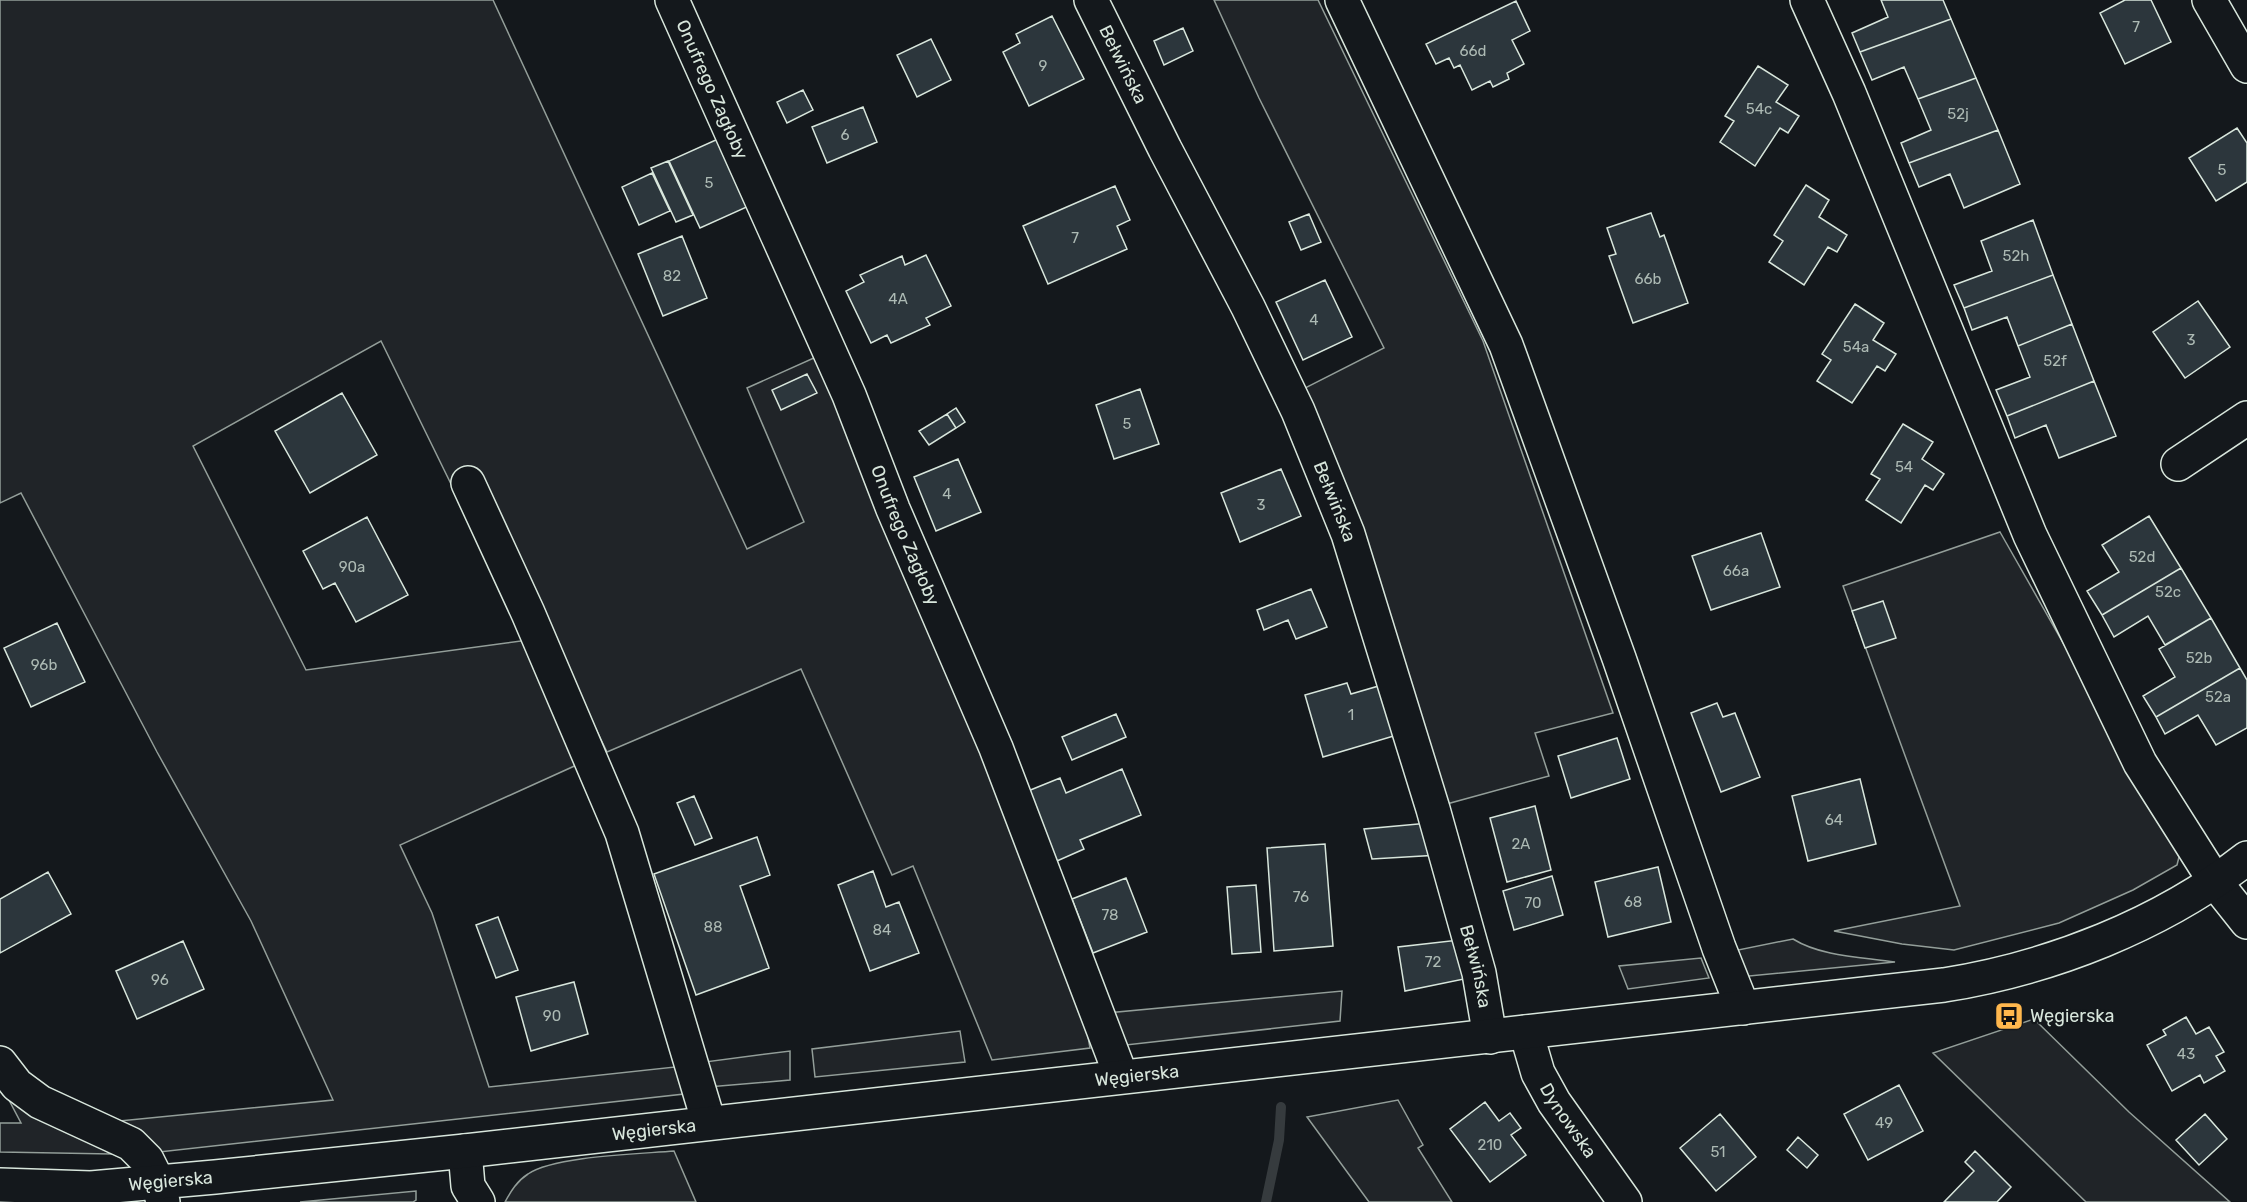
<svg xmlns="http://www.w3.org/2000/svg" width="2247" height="1202" viewBox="0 0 2247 1202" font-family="Rubik,sans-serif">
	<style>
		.green { fill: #202428; stroke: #939e99; stroke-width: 1.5 }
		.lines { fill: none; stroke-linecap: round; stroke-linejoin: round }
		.stream { stroke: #363b3e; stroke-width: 10 }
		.building { fill: #2c363c; stroke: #d8e6dc; stroke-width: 1.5 }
		.minor-casing { stroke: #d8e6dc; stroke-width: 36 }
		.major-casing { stroke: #d8e6dc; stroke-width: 36 }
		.minor { stroke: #14181c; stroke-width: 33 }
		.major { stroke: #14181c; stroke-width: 33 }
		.labels { text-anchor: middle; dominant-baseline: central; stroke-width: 4.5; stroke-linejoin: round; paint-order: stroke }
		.number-label { font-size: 15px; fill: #adbab4 }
		.street-label { font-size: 18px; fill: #d8e6dc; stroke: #14181c }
		.poi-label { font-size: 18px; fill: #d8e6dc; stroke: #14181c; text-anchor: start }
	</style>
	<rect width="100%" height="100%" fill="#14181c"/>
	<!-- green -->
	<path class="green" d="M 0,0 L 493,0 L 747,549 L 804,522 L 747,388 L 816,357 L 928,617 L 1084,1013 L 1090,1048 L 992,1060 L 913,866 L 892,875 L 801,669 L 607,752 L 473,475 L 452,486 L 381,341 L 193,446 L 306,670 L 528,640 L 581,763 L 400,845 L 432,913 L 489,1087 L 684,1066 L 684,1094 L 159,1152 L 109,1122 L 333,1100 L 251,921 L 157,752 L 21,493 L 0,503 Z
		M 1214,0 L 1318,0 L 1483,341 L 1613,713 L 1535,733 L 1549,776 L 1443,805 L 1301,390 L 1384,348 L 1259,98 Z
		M 2000,532 L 2158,810 L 2179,857 L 2177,865 L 2133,890 L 2059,923 L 1954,950 L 1902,944 L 1834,931 L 1960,906 L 1843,586 Z
		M 1793,939 C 1822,957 1863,957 1895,962 L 1739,977 L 1733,951 Z
		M 1701,958 L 1709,978 L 1628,989 L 1619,966 Z
		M 1342,991 L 1340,1021 L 1117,1046 L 1107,1013 Z
		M 2034,1019 L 2129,1112 L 2230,1202 L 2086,1202 L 1933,1053 Z
		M 960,1031 L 965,1062 L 815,1077 L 812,1049 Z
		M 790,1051 L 790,1080 L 708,1087 L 697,1063 Z
		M 0,1083 L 111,1154 L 0,1152 L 0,1123 L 21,1123 Z
		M 1398,1100 L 1423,1145 L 1418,1148 L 1452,1202 L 1369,1202 L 1307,1117 Z
		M 674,1151 L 696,1202 L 505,1202 C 511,1191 517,1181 528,1174 C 554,1156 640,1154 674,1151 Z
		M 416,1191 L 416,1200 L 413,1202 L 300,1202 Z"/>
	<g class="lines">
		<!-- stream -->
		<path class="stream" d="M 1266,1202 L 1279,1140 L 1281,1107"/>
	</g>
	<!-- building -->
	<path class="building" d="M 1881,0 L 1943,0 L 1951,19 L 1860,52 L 1852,33 L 1888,17 Z
		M 2125,0 L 2151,0 L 2171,42 L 2125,64 L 2100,13 Z
		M 1516,1 L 1530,31 L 1512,40 L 1524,64 L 1507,73 L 1509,79 L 1493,87 L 1490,81 L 1472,90 L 1460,65 L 1454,68 L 1449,58 L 1436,64 L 1426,44 Z
		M 1052,16 L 1084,79 L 1029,106 L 1003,52 L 1020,43 L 1016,34 Z
		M 1951,19 L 1976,78 L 1918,99 L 1904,67 L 1872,80 L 1860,52 Z
		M 1183,28 L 1193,51 L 1164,65 L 1154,41 Z
		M 931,39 L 951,80 L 917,97 L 897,55 Z
		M 1758,66 L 1788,85 L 1776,102 L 1799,116 L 1788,133 L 1780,128 L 1755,166 L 1720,142 L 1734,121 L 1725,116 Z
		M 1976,78 L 1998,130 L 1909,163 L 1901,143 L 1931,130 L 1918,99 Z
		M 803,90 L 813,110 L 787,123 L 777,102 Z
		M 863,107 L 877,142 L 827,163 L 812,127 Z
		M 2237,128 L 2247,143 L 2247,182 L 2216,201 L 2189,158 Z
		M 1998,130 L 2020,184 L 1964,208 L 1950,174 L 1919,187 L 1909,163 Z
		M 718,139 L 749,206 L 700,228 L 669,161 Z
		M 668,161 L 693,215 L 676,222 L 651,168 Z
		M 652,173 L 670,211 L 639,225 L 622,187 Z
		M 1806,185 L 1829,200 L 1819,217 L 1847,235 L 1837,252 L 1828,247 L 1804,285 L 1769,262 L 1783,241 L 1774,235 Z
		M 1115,186 L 1130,220 L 1117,226 L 1127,249 L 1048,284 L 1023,226 Z
		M 1651,213 L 1660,237 L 1664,235 L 1688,303 L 1633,323 L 1609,256 L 1616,254 L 1607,228 Z
		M 1309,214 L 1321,242 L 1301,250 L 1289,222 Z
		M 2033,220 L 2053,275 L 1964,308 L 1954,285 L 1992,271 L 1981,241 Z
		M 682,236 L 707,298 L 663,316 L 638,254 Z
		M 926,255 L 951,306 L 926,318 L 930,325 L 891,343 L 887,335 L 871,343 L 846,291 L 864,282 L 860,275 L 902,256 L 905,265 Z
		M 2053,275 L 2072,324 L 2018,346 L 2007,317 L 1972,330 L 1964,308 Z
		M 1325,280 L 1352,337 L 1303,360 L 1276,302 Z
		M 2198,301 L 2230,347 L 2185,378 L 2153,332 Z
		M 1855,304 L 1884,323 L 1873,340 L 1896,354 L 1885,371 L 1877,366 L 1852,403 L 1817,381 L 1831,360 L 1822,354 Z
		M 2072,324 L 2094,381 L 2007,416 L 1996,390 L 2030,377 L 2018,346 Z
		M 807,374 L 817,393 L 781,410 L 772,390 Z
		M 2094,381 L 2116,436 L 2059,458 L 2046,425 L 2015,438 L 2007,416 Z
		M 1140,389 L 1159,444 L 1114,459 L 1096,405 Z
		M 342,393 L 377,455 L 310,493 L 275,431 Z
		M 956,408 L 965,422 L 956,428 L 947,414 Z
		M 947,414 L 956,428 L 929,445 L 919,431 Z
		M 1903,424 L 1933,442 L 1922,459 L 1944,474 L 1933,490 L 1925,485 L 1901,523 L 1866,500 L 1880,479 L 1871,474 Z
		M 958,459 L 981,512 L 936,531 L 914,477 Z
		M 1281,469 L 1301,516 L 1240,542 L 1221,493 Z
		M 2149,516 L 2181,568 L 2102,615 L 2087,591 L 2119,572 L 2102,545 Z
		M 367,517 L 408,595 L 356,622 L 335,583 L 323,589 L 303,551 Z
		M 1761,533 L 1780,587 L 1711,610 L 1692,556 Z
		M 2181,568 L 2211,618 L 2165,645 L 2148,616 L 2114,637 L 2102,615 Z
		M 1311,589 L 1327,627 L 1296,639 L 1288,620 L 1264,630 L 1257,610 Z
		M 1883,601 L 1896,638 L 1865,648 L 1852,611 Z
		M 2211,618 L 2240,668 L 2156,717 L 2143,696 L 2175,677 L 2159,649 Z
		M 57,623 L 85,682 L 31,707 L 4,648 Z
		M 2240,668 L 2247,680 L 2247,728 L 2216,745 L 2198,715 L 2165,734 L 2156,717 Z
		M 1347,683 L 1351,694 L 1382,685 L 1397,735 L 1323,757 L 1305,695 Z
		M 1717,703 L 1723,717 L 1735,713 L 1760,777 L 1721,792 L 1691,713 Z
		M 1116,714 L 1126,737 L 1072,760 L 1062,737 Z
		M 1617,738 L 1630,779 L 1571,798 L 1558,756 Z
		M 1122,769 L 1141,815 L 1080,840 L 1084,849 L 1057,861 L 1028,791 L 1060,778 L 1066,793 Z
		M 1860,779 L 1876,844 L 1808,861 L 1792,796 Z
		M 694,796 L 712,838 L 695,845 L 677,803 Z
		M 1535,806 L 1551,870 L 1507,882 L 1490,818 Z
		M 1429,823 L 1439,855 L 1372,859 L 1364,829 Z
		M 757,837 L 770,875 L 740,886 L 769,968 L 696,995 L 654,874 Z
		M 1325,844 L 1333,946 L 1274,951 L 1267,848 Z
		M 1658,867 L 1671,922 L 1608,937 L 1595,882 Z
		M 873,871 L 886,907 L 899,902 L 919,953 L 870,971 L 838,885 Z
		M 48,872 L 71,914 L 0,953 L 0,899 Z
		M 1552,876 L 1563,915 L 1514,930 L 1503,891 Z
		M 1126,878 L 1147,932 L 1093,953 L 1072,899 Z
		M 1256,885 L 1261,952 L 1232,954 L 1227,887 Z
		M 498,917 L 518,970 L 496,978 L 476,925 Z
		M 1459,940 L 1469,978 L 1405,991 L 1398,947 Z
		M 183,941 L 204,989 L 137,1019 L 116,971 Z
		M 574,982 L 588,1034 L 531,1051 L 516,997 Z
		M 2186,1017 L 2196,1034 L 2209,1027 L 2224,1052 L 2216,1056 L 2225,1071 L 2204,1083 L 2200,1075 L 2172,1091 L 2147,1045 L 2166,1035 L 2163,1030 Z
		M 1899,1085 L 1923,1131 L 1868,1160 L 1844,1114 Z
		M 1485,1102 L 1499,1121 L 1510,1113 L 1521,1128 L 1511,1135 L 1526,1155 L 1490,1182 L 1450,1129 Z
		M 1720,1114 L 1756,1157 L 1716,1191 L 1680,1148 Z
		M 2205,1114 L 2227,1139 L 2199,1165 L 2176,1140 Z
		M 1798,1137 L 1818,1155 L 1807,1168 L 1787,1150 Z
		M 1975,1151 L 2011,1187 L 1997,1202 L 1944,1202 L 1974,1171 L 1965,1162 Z"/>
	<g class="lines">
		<!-- minor casing -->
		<g class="minor-casing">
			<g id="minor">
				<path id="s1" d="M 672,0 L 849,395 L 893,509 L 996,748 L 1121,1076"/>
				<path id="s2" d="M 1091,0 L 1165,149 L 1248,307 L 1298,411 L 1348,534 L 1433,809 L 1479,973 L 1490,1037"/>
				<path d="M 1342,0 L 1506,345 L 1619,658 L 1719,948 L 1743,1008"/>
				<path d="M 1807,0 L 1849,93 L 2030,535 L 2140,763 L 2216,883 L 2247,922"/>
				<path d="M 2209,0 L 2247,66"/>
				<path d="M 2178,464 L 2247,418"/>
				<path d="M 468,483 L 528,613 L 622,833 L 709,1123"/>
				<path id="s3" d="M 1526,1032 L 1538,1073 L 1554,1102 L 1625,1202"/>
				<path d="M 0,1063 L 17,1085 L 40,1102 L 131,1144 L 147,1160 L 158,1182 L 163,1202"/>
				<path d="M 465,1151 L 468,1186 L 478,1202"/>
			</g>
		</g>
		<!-- major casing -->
		<g class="major-casing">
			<g id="major">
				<path id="s4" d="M 0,1185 L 91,1188 L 215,1177 L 465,1151 L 1944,985 C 2051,968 2161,925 2247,858"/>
			</g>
		</g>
		<!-- minor -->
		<use href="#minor" class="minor"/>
		<!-- major -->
		<use href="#major" class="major"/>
	</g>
	<!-- icons -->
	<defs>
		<g id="bus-square" transform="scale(1.5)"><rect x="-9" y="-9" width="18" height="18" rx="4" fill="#ffb74d" stroke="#14181c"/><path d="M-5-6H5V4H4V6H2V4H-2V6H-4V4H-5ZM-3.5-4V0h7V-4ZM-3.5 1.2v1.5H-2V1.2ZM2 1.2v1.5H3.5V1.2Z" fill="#111"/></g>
	</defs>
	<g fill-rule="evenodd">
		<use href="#bus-square" x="2009" y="1016"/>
	</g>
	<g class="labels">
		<!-- number labels -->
		<g class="number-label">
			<text x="2136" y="27">7</text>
			<text x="1473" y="51">66d</text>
			<text x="1043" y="66">9</text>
			<text x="1759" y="109">54c</text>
			<text x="1958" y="114">52j</text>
			<text x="845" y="135">6</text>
			<text x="2222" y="170">5</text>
			<text x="709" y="183">5</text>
			<text x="1075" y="238">7</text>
			<text x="2016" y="256">52h</text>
			<text x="672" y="276">82</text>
			<text x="1648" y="279">66b</text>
			<text x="898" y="299">4A</text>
			<text x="1314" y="320">4</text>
			<text x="2191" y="340">3</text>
			<text x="1856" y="347">54a</text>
			<text x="2055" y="361">52f</text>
			<text x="1127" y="424">5</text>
			<text x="1904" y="467">54</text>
			<text x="947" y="494">4</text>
			<text x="1261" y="505">3</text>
			<text x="2142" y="557">52d</text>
			<text x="352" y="567">90a</text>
			<text x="1736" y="571">66a</text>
			<text x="2168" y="592">52c</text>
			<text x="2199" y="658">52b</text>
			<text x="44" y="665">96b</text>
			<text x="2218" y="697">52a</text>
			<text x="1351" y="715">1</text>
			<text x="1834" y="820">64</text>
			<text x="1521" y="844">2A</text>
			<text x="1301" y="897">76</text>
			<text x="1633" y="902">68</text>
			<text x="1533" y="903">70</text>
			<text x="1110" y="915">78</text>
			<text x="713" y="927">88</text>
			<text x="882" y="930">84</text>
			<text x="1433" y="962">72</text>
			<text x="160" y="980">96</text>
			<text x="552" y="1016">90</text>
			<text x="2186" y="1054">43</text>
			<text x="1884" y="1123">49</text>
			<text x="1490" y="1145">210</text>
			<text x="1718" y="1152">51</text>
		</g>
		<!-- street labels -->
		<g class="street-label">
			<text stroke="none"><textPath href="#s2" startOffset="72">Bełwińska</textPath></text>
			<text stroke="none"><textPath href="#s1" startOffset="98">Onufrego Zagłoby</textPath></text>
			<text stroke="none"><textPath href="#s2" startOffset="558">Bełwińska</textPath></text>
			<text stroke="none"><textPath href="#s1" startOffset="584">Onufrego Zagłoby</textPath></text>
			<text stroke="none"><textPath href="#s2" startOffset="1044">Bełwińska</textPath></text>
			<text stroke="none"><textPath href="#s4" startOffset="1143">Węgierska</textPath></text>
			<text stroke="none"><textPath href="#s3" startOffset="99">Dynowska</textPath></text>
			<text stroke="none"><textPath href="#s4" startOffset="657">Węgierska</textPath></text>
			<text stroke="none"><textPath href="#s4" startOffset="171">Węgierska</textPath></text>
		</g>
		<!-- poi labels -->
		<g class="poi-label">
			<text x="2030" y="1016">Węgierska</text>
		</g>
	</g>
</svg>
